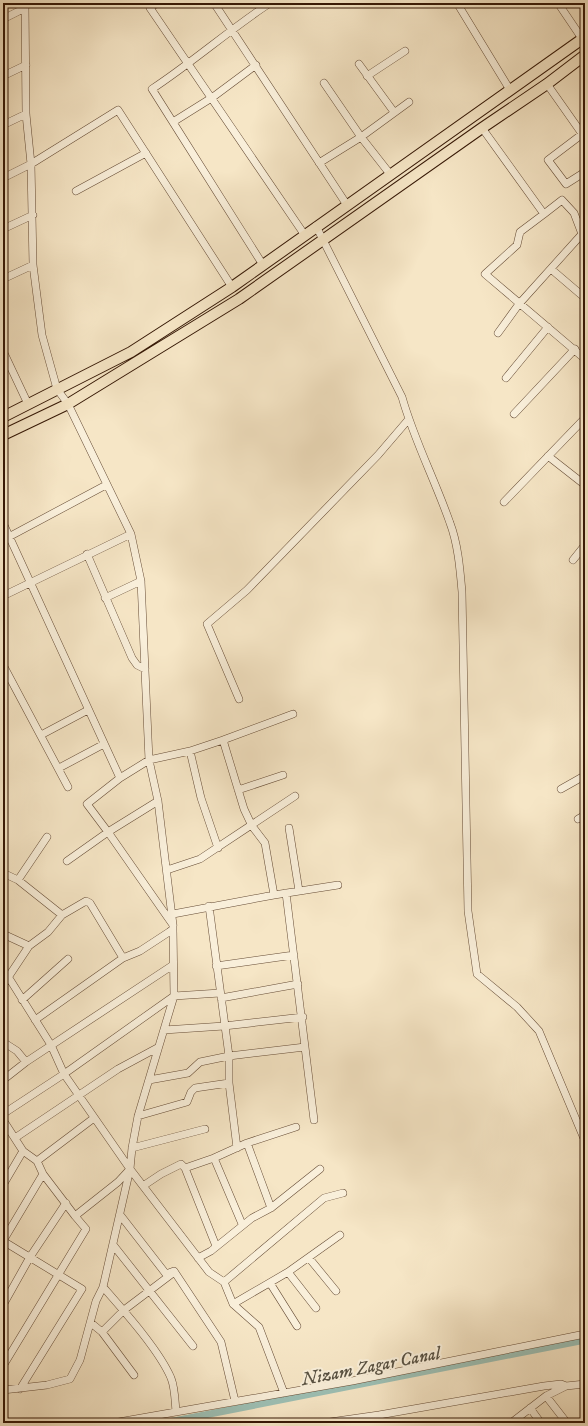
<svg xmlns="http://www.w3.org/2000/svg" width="588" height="1426" viewBox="0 0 588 1426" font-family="'IM FELL DW Pica',serif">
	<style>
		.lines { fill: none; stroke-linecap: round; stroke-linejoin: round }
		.canal { stroke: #9dc0b5; stroke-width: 7 }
		.minor-casing { stroke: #654b35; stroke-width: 8 }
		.highway-casing { stroke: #351705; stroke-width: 12 }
		.minor { stroke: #f9efda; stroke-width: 7 }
		.highway { stroke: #f6e6c6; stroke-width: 10 }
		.labels { text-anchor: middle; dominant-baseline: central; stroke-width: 4; stroke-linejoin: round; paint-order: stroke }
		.water-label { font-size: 18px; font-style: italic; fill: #595243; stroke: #f9efda }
	</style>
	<rect width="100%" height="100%" fill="#f6e6c6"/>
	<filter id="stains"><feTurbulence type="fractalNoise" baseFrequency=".005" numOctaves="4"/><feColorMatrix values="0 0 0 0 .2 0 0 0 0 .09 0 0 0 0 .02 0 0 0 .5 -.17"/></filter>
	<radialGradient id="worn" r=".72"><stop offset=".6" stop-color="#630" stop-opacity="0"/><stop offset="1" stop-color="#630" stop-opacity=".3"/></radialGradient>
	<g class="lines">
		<!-- canal -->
		<path class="canal" d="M 164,1423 L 585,1340"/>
		<!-- minor casing -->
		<g class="minor-casing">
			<path id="minor" d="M 25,3 L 26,114 L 31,164 L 33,265 L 42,335 L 57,389 L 68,404 L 131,534 L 141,581 L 149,760 L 158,801 L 173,925 L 173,929 L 169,932 L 140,951 L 123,958 L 35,1020
				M 157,3 L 150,8 L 304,234
				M 214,3 L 347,205
				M 457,3 L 510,90
				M 558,3 L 585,43
				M 3,19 L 25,8
				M 359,64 L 394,112
				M 3,76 L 26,65
				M 367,76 L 405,51
				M 324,83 L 361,137 L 390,174
				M 547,84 L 585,138
				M 173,122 L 213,97 L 256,65
				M 3,125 L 26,114
				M 482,128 L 544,214 L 520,232 L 517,245 L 485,274 L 585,359
				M 585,132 L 548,160 L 566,184 L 585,172
				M 319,163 L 361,137 L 409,102
				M 3,178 L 31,164 L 118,110 L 232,287
				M 76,191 L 146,153
				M 316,226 L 402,397 C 414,440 435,480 450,523 C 458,544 460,569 462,592 L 468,911 L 477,974 L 517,1007 L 539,1031 L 585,1141
				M 3,229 L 33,215
				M 263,265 L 152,89 C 193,62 229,30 270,3
				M 551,269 L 585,298
				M 3,279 L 33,265
				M 498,333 L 519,304 L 582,234 L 574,213 L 562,200 L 544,214
				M 3,351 L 28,404
				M 506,378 L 548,327
				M 514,414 L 575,349
				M 548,456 L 585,485
				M 504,502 L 585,418
				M 3,523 L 120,778
				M 3,540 L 106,485
				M 87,554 L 132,658 L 137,665 L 145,669
				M 573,560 L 585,545
				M 3,596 L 131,534
				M 105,598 L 141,581
				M 3,665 L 68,787
				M 239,699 L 207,624 L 247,590 L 378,455 L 408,420
				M 41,735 L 88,710
				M 223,740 L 293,714
				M 190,751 L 201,798 L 218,848
				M 59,768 L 104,744
				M 561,789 L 584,776
				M 238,790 L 283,775
				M 158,801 L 108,832 L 173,925
				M 578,819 L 585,815
				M 289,828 L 299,891
				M 67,861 L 108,832 L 87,804 L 120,778 L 149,760 L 190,751 L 223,740 L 244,809 L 252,826 L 265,843 L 274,895 L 173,914
				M 167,870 L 200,859 L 295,796
				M 3,873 L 18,880 L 47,837
				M 18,880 L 62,915
				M 286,893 L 314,1120
				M 274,895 L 338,885
				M 209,906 L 229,1056 L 229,1083 L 237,1148
				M 3,934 L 29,946 L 3,985
				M 29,946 L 48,932 L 62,915 L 86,901 L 90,903 L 123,958
				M 216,966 L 294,955
				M 9,978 L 51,1045 L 64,1074 L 130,1169 L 132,1148 L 138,1116 L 174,996 L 173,929
				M 221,998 L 298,984
				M 22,1000 L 68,959
				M 164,1030 L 224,1026 L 303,1017
				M 3,1042 L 17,1051 L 26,1062
				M 3,1080 L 26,1062 L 173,965
				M 149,1080 L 188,1073 L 200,1062 L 229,1056 L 305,1047
				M 3,1114 L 64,1074 L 174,996 L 220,993
				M 138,1116 L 187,1102 L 191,1092 L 195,1088 L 229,1083
				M 3,1120 L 23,1151 L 37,1161 L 43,1174 L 75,1216 L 118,1182 L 130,1169
				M 15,1138 L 118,1069 L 157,1048
				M 247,1143 L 271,1208
				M 132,1148 L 205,1129
				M 214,1158 L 242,1224
				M 37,1161 L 94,1118
				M 185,1168 L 216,1246
				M 3,1185 L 23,1151
				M 143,1186 L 161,1174 L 181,1164 L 185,1168 L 214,1158 L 247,1143 L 296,1127
				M 121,1216 L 166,1274 L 174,1271 L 221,1342 L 235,1401
				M 3,1241 L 82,1289 L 20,1389
				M 3,1241 L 43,1174
				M 114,1246 L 193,1346
				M 198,1258 L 211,1251 L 252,1218 L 271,1208 L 320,1169
				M 309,1258 L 336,1291
				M 288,1272 L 316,1308
				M 224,1282 L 324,1198 L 343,1193
				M 270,1283 L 297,1326
				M 103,1287 C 124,1311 159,1350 171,1378 C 175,1388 175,1401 176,1412
				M 233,1304 L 288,1272 L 340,1235
				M 3,1305 L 30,1257 L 66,1203
				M 91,1323 L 102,1332 L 124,1310 L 173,1273
				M 102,1332 L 134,1375
				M 3,1366 L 86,1229 L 75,1216
				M 3,1390 L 47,1385 L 70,1379 L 80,1360 L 96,1301 L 103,1287 L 130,1169 L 209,1272 L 224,1282 L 233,1304 L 259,1327 L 284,1393
				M 546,1396 L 567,1423
				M 530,1408 L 541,1423
				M 113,1423 L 352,1381 L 585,1334
				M 323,1423 L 379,1415 L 544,1386 L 561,1384 L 566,1386
				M 511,1423 L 546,1396 L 566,1386 L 585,1384"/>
		</g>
		<!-- highway casing -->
		<g class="highway-casing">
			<path id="highway" d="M 3,417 L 131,352 L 232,287 L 585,37
				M 3,435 L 68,404 L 239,299 L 482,128 L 547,84 L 585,55"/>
		</g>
		<!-- minor -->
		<use href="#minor" class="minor"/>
		<!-- highway -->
		<use href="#highway" class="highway"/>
	</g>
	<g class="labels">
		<!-- water labels -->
		<g class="water-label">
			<text transform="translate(371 1367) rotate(-11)">Nizam Zagar Canal</text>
		</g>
	</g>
	<!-- margin -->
	<rect width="588" height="1426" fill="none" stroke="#f6e6c6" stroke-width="16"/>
	<rect x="4" y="4" width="580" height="1418" fill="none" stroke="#351705" stroke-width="2"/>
	<rect x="8" y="8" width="572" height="1410" fill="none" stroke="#351705"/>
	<rect width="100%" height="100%" filter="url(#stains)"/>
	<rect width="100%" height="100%" fill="url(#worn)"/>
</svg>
